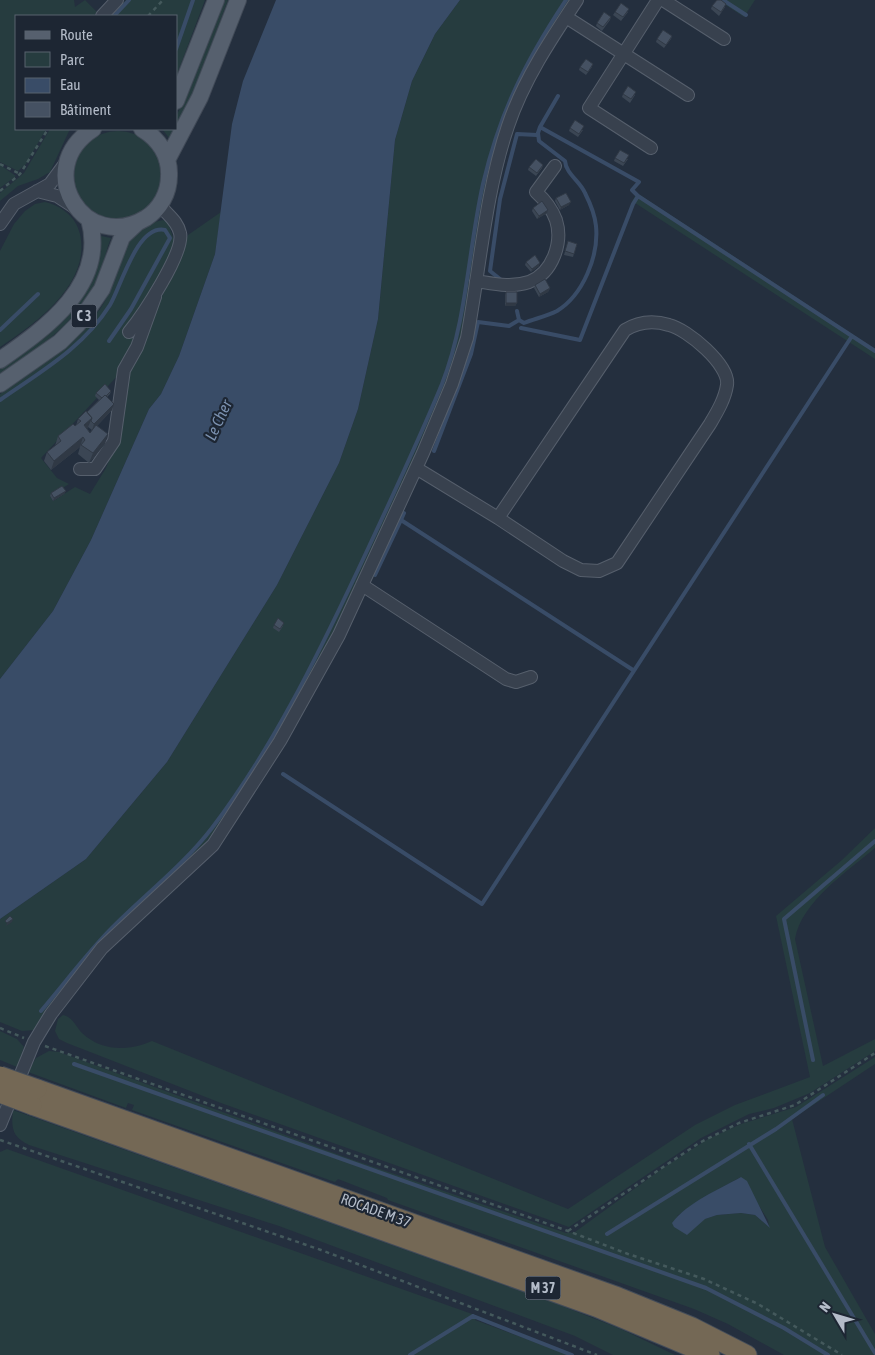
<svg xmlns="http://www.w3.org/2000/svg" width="875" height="1355" viewBox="0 0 875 1355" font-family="'Asap Condensed',sans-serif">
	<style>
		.green { fill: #263c3f; fill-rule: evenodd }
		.water { fill: #394c67 }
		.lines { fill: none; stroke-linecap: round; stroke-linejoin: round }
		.stream { stroke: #394c67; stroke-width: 4 }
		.minor-casing { stroke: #565f6c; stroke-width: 14 }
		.major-casing { stroke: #414a57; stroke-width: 18 }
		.highway-casing { stroke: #434c59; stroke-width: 21 }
		.path { stroke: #44595c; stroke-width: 2.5; stroke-dasharray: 4 4; stroke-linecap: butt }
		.minor { stroke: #38414e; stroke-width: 12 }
		.major { stroke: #56606e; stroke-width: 16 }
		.highway { stroke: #746855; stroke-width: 19 }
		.highway-bridge-casing { stroke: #434c59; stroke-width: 21; stroke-linecap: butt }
		.highway-bridge { stroke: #746855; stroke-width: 19 }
		.wall { fill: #3b4654; fill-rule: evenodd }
		.shaded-wall { fill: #303945 }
		.building { fill: #455162; stroke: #303945 }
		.labels { text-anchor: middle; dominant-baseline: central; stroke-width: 4.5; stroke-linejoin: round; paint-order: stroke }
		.shield { fill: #1d2633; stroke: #878f9c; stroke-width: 1 }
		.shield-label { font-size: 14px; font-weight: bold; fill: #b4bcc9 }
		.street-label { font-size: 15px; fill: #b4bcc9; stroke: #1d2633 }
		.water-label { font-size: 16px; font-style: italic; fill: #7c92b1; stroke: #1d2633 }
	</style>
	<rect width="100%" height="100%" fill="#242f3e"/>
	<!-- green -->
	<path class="green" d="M 0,0 L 74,0 L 75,7 L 85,0 L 97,12 L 93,16 L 16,16 L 16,129 L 46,129 L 26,164 L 18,171 L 0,162 Z
		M 126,0 L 205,0 L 176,77 L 176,16 L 111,16 Z
		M 222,0 L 228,0 L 187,109 C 182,119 177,131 169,138 L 163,130 L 176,129 L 176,116 L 184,101 Z
		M 460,0 L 572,0 L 509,113 L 464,334 L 437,411 L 338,629 L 292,710 L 226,816 L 207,841 L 35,1030 L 22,1031 L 0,1022 L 0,919 L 86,859 L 167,762 L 277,585 L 339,463 L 358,409 L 378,319 L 395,140 L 412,81 L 435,34 Z
		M 718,0 L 755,0 L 744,17 Z
		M 50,129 L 70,129 L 50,172 L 38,179 L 18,186 L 0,201 L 0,193 L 24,173 Z
		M74 175a44 44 0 1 1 88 0a44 44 0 1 1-88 0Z
		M 0,165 L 16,176 L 0,188 Z
		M 637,193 L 875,349 L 875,359 L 632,201 Z
		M 45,202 C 62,206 76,217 80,234 C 91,284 36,323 0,347 L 0,251 L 14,224 L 25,211 L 35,204 Z
		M 221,212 L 215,254 L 179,356 L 161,394 L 149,409 L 91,540 L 53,611 L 0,679 L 0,394 C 36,369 73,345 100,309 C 123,277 116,229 163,220 L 168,223 L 174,240 L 172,253 L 121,372 L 41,458 L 57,478 L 69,484 L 50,496 L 53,501 L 75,487 L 90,494 L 106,468 L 123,424 L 129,374 L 188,235 Z
		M 101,236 L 111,238 C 104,254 104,272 95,286 C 72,326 36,350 0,376 L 0,367 L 21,353 L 99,253 Z
		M 875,828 L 875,848 C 848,871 801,902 795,939 L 823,1066 L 875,1039 L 875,1051 L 810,1093 L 774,1108 L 749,1114 L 701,1138 L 569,1227 L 221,1103 L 67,1043 L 59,1039 L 55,1031 L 58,1019 L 63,1015 C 73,1017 76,1027 82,1033 C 102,1052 129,1051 152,1041 L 568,1209 L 695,1125 L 735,1105 L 810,1077 L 776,916 L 842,860 Z
		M 0,1031 L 17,1039 L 24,1047 L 17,1067 L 0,1060 Z
		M 49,1051 L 59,1052 L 345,1157 L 566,1233 L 575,1232 L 663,1168 L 708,1139 L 741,1124 L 796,1107 L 875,1057 L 875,1064 L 792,1119 L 825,1247 L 875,1334 L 875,1355 L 784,1355 L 728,1324 L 694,1309 L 388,1200 L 387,1198 L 338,1179 L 335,1182 L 132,1110 L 134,1105 L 128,1103 L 126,1108 L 28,1072 L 36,1058 ZM 741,1177 L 768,1220 L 769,1227 L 755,1215 L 741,1213 L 717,1215 L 705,1219 L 677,1216 L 704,1197 Z
		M 13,1110 L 557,1304 L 621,1329 L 675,1355 L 613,1355 L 575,1336 L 279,1226 L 29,1145 C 12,1137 11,1128 13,1110 Z
		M 7,1149 L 475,1315 L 479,1317 L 475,1320 L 569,1355 L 0,1355 L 0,1152 Z"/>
	<!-- water -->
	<path class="water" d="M 276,0 L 460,0 L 435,34 L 412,81 L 395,140 L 378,319 L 358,409 L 339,463 L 277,585 L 167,762 L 86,859 L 0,919 L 0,679 L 53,611 L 91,540 L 149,409 L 161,394 L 179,356 L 215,254 L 232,124 L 243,81 Z
		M 741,1177 L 747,1181 L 770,1228 L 755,1215 L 741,1213 L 717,1215 L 705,1219 L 687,1235 L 674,1227 L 672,1223 C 688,1202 718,1190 741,1177 Z"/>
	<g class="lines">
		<!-- stream -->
		<path class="stream" d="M 723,0 L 746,15
			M 114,16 L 129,0
			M 176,49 L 193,0
			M 540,127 L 558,96
			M 500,279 L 490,271 L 500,199 L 517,134 L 537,135
			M 517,311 L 519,320 L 524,323 C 534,319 547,316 557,311 C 583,295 599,256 596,226 C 595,215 590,203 585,193 C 580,181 566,174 565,161 L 539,141 L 538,133 L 540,127 L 639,182 L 632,190 L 638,196 L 852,336
			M 521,328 L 580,340 L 633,204 L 638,196
			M 0,330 L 38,294
			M 0,400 C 40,372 83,348 110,305 C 121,287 137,224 165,230 L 170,238 L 131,309 L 109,341
			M 434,451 L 471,354 L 478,322 L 509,326 L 519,320
			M 401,520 L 404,513
			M 375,575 L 401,520 L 633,670
			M 283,774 L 482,904 L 852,336 L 875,351
			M 41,1011 C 64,984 85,956 109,931 C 143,896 182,867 212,828 C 272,749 316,659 358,570 C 387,508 416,447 442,384 C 467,320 468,251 483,184 C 500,112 525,62 566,0
			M 813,1060 L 784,919 L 875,841
			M 74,1064 L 706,1288 L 784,1328 L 828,1355
			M 749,1144 L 875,1353
			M 607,1234 L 776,1129 L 823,1095
			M 473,1316 L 572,1355
			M 410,1355 L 473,1316"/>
		<!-- minor casing -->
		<g class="minor-casing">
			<path id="minor" d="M 663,0 L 724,39
				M 102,16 L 117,0
				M 566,17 L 688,95
				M 651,148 L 589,108 L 658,0
				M 37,191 L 57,196 L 77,209
				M 0,224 L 14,204 L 50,184 L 67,161
				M 476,281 C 495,284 511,288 529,282 C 553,273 563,242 556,220 C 552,209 545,200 536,192 L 555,166
				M 129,332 C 142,316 185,252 180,233 C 177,220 167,215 160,205
				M 416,468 L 498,518 L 563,561 L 581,570 L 599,571 L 617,563 L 710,424 C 717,412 725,399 727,385 C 730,365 687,329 669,325 C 653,320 638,322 625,330 L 498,518
				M 80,469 L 95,469 L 114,441 L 124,370 L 137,347 L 155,297
				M 362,585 L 506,679 L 516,682 L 531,677
				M 0,1125 L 34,1042 L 51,1014 L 102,948 L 213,845 L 280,741 L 339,635 L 423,453 L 452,384 L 467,338 C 480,268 485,194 508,126 C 523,81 551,39 577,0"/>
		</g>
		<!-- major casing -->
		<g class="major-casing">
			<path id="major" d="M 176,101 L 216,0
				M 93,129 C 31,169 85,255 146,218 C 160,209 169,193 169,176 C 170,156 159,139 142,129
				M 167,160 L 200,97 L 238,0
				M 0,360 C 46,328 108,284 89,219
				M 0,384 L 60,342 L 78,324 L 102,289 L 122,237 L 137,223"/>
		</g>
		<!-- highway casing -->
		<g class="highway-casing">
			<path id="highway" d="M 37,1089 L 618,1297 L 692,1327 L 747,1355
				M 32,1105 L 596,1307 L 710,1355"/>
		</g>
		<!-- path -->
		<path class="path" d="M 148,16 L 163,0
			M 0,164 L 20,174
			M 0,191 L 20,174 L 48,129
			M 0,1028 L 24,1038
			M 45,1046 L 568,1231 L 628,1254 L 704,1279 L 758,1304 L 842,1355
			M 0,1140 L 321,1250 L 597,1355
			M 568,1231 L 699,1143 L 739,1123 L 795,1105 L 875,1053"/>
		<!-- minor -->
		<use href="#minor" class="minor"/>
		<!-- major -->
		<use href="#major" class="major"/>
		<!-- highway -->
		<use href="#highway" class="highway"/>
		<!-- highway-bridge casing -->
		<g class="highway-bridge-casing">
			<path id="highway-bridge" d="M 0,1076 L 37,1089
				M 0,1093 L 32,1105"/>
		</g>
		<!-- highway-bridge -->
		<use href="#highway-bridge" class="highway-bridge"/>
	</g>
	<!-- wall -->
	<path class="wall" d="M 712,6 L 725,7 L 719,16 L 711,9 Z
		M 615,12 L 628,12 L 621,21 L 613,15 Z
		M 611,17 L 610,20 L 602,31 L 596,26 L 597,23 Z
		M 672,36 L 671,39 L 664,48 L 656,42 L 657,39 Z
		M 580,67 L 592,67 L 586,75 L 579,70 Z
		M 623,94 L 635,95 L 630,103 L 622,97 Z
		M 570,128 L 583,130 L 578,137 L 569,131 Z
		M 615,158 L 628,159 L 623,166 L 614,161 Z
		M 543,165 L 542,168 L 536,176 L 528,170 L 529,167 Z
		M 556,198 L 569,205 L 560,210 L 555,201 Z
		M 533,208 L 548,210 L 547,213 L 537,219 L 532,211 Z
		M 568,241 L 577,244 L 573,257 L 564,255 Z
		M 526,262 L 539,266 L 531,272 L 525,265 Z
		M 535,285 L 550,288 L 548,292 L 539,297 L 534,288 Z
		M 506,292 L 517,303 L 515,306 L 505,306 L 505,295 Z
		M 111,391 L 110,394 L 107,397 L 112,410 L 97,426 L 105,444 L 89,463 L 78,454 L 80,447 L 51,470 L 44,461 L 47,452 L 55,446 L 58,436 L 76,426 L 78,419 L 87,412 L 99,400 L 95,396 L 96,393 ZM 88,427 L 92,430 L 90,433 L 87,428 Z
		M 66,491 L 64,494 L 53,501 L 50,496 L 51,493 Z
		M 274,625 L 283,626 L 279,632 L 273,628 Z"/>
	<!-- shaded-wall -->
	<path class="shaded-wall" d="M 571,202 L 569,205 L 560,210 L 561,207 Z
		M 548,210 L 547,213 L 537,219 L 539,216 Z
		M 540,263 L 539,266 L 531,272 L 532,269 Z
		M 550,288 L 548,292 L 539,297 L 540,294 Z
		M 506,303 L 517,303 L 515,306 L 505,306 Z
		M 114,404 L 112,410 L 92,431 L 94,424 Z
		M 92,418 L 88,427 L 81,434 L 84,425 Z
		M 108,434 L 105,444 L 89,463 L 93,453 Z
		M 83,437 L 80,447 L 51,470 L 54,461 Z
		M 66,491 L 64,494 L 53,501 L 54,498 Z
		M 13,919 L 12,922 L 6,926 L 7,923 Z"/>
	<!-- building -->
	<path class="building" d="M 717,0 L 721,0 L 726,4 L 721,12 L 712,6 Z
		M 621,3 L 629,9 L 623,17 L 615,12 Z
		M 604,12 L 611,17 L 603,27 L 597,23 Z
		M 663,30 L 672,36 L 666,45 L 657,39 Z
		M 586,59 L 593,64 L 588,72 L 580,67 Z
		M 628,86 L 636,92 L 631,99 L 623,94 Z
		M 575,120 L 584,126 L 579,134 L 570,128 Z
		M 620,150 L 629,155 L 624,163 L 615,158 Z
		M 536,159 L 543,165 L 537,173 L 529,167 Z
		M 566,193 L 571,202 L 561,207 L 556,198 Z
		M 542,201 L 548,210 L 539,216 L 533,208 Z
		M 568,241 L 577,244 L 574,254 L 565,251 Z
		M 535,255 L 540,263 L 532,269 L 526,262 Z
		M 545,279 L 550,288 L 540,294 L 535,285 Z
		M 506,292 L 517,292 L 517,303 L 506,303 Z
		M 105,384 L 111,391 L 106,396 L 105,395 L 102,398 L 96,393 Z
		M 105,395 L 114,404 L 94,424 L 91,421 L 92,418 L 87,412 Z
		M 86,411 L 92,418 L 84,425 L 90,433 L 96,425 L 108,434 L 93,453 L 81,445 L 85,440 L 83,437 L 54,461 L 47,452 L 61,441 L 58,436 L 73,424 L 75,426 L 81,421 L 78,419 Z
		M 62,486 L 66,491 L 54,498 L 51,493 Z
		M 278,618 L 284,623 L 280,629 L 274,625 Z
		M 10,916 L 13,919 L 7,923 L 5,921 Z"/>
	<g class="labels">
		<!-- shield labels -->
		<g class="shield">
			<rect x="71.5" y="304.5" width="25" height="23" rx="4"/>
			<rect x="525.5" y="1276.5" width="35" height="23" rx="4"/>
		</g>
		<g class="shield-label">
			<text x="84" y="316">C 3</text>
			<text x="543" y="1288">M 37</text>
		</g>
		<!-- street labels -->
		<g class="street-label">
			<text transform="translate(376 1210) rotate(20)">ROCADE M 37</text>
		</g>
		<!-- water labels -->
		<g class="water-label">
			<text transform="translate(218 420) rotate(-65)">Le Cher</text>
		</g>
	</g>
	<!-- legend -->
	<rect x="15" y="15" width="162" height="115" fill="#1d2633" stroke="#59626f"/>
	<rect x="25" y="31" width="25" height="8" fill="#56606e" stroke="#59626f"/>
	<text x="60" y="40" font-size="15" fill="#b4bcc9">Route</text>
	<rect x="25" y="52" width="25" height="15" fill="#263c3f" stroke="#59626f"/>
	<text x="60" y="65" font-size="15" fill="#b4bcc9">Parc</text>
	<rect x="25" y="78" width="25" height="15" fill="#394c67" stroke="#59626f"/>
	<text x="60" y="90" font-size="15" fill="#b4bcc9">Eau</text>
	<rect x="25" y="102" width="25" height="15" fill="#455162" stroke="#59626f"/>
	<text x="60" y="115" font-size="15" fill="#b4bcc9">Bâtiment</text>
	<!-- north arrow -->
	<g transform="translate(835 1315) rotate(308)" stroke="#1d2633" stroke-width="4" paint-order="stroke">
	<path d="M0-4L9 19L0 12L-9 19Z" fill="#b4bcc9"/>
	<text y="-8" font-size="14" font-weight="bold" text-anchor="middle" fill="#b4bcc9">N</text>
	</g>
</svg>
